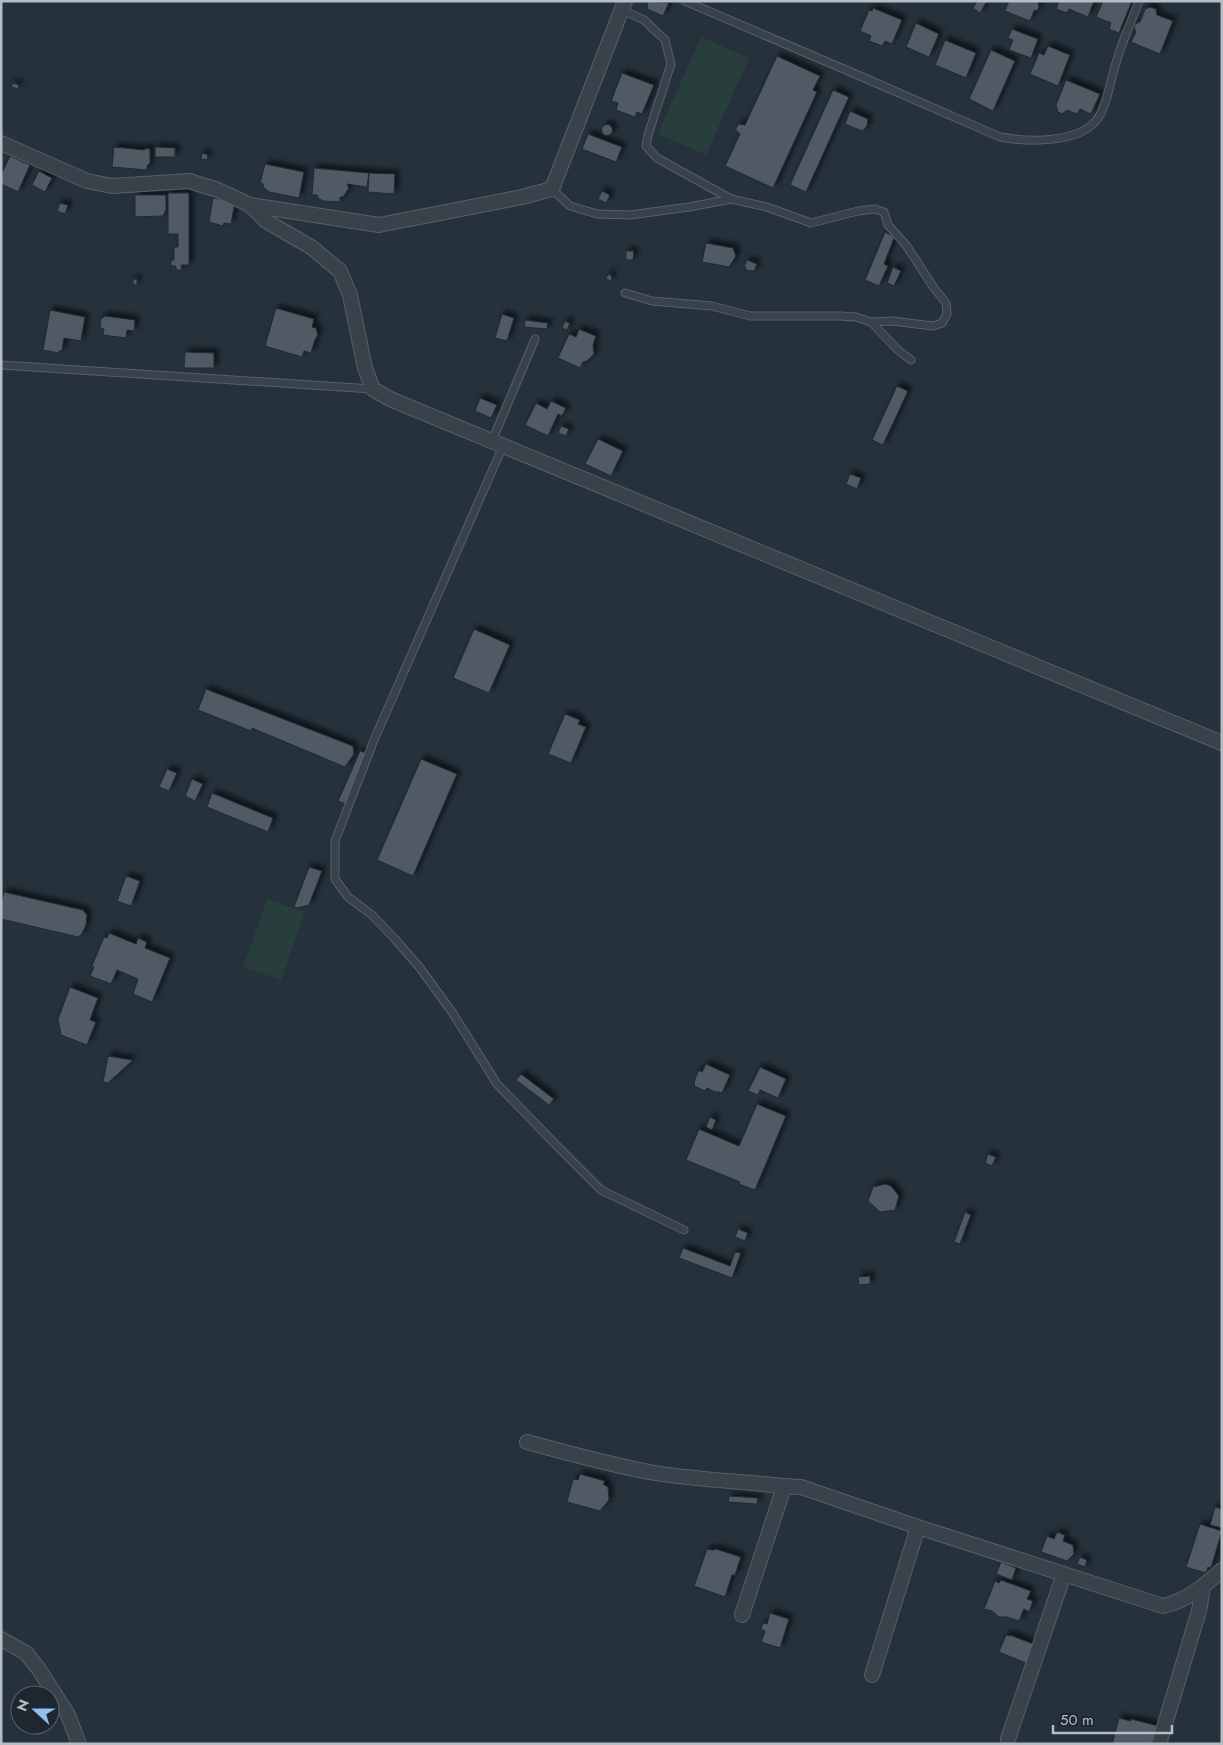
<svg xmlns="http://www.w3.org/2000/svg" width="1223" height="1745" viewBox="0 0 1223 1745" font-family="Jost,sans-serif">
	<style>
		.green { fill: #283e3d }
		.building { fill: #4f5a65; stroke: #202932; filter: url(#shadow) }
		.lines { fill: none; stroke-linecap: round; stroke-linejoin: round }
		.lane-casing { stroke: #576069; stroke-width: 9 }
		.street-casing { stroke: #576069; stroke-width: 16 }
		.lane { stroke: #39424b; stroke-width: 7 }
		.street { stroke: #39424b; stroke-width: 14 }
	</style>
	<defs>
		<filter id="shadow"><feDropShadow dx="4" dy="-4" stdDeviation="2.5" flood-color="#0009"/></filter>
	</defs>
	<rect width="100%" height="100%" fill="#25313b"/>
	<!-- green -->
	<path class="green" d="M 701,37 L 749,58 L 706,155 L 658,134 Z
		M 267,899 L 305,912 L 281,980 L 243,967 Z"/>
	<!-- building -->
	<path class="building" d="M 648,1 L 669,3 L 663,16 L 647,9 Z
		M 977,1 L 987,1 L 980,13 L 973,8 Z
		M 1009,1 L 1038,1 L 1039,7 L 1038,10 L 1034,11 L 1030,21 L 1005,11 Z
		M 1059,1 L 1094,1 L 1088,17 L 1069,9 L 1067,13 L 1056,9 Z
		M 1103,1 L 1132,1 L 1119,33 L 1109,29 L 1111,23 L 1096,17 Z
		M 1150,7 L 1156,9 L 1157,15 L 1173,21 L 1160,54 L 1131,42 L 1136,32 L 1134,28 L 1135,24 L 1140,22 L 1145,9 Z
		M 873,8 L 902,20 L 892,44 L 885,41 L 882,46 L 869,41 L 871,36 L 860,31 L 869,10 L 872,11 Z
		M 916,23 L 939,34 L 929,57 L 906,47 Z
		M 1012,29 L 1038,39 L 1031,58 L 1009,50 L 1013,40 L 1008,38 Z
		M 945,40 L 976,53 L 966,78 L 935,65 Z
		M 1048,46 L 1070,55 L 1058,86 L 1030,74 L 1039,53 L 1044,55 Z
		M 991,50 L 1015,61 L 993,111 L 969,99 Z
		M 777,56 L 820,76 L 813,90 L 817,92 L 773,188 L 725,166 L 740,134 L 736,130 L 736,128 L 739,124 L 745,125 Z
		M 622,73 L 654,85 L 642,114 L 637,112 L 635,117 L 616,110 L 618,103 L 611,101 Z
		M 1066,80 L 1100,94 L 1091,114 L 1080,109 L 1077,114 L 1067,110 L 1062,114 L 1058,112 L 1056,105 Z
		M 13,83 L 19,85 L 18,89 L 11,87 Z
		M 833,90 L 849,97 L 806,192 L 790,185 Z
		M 850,111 L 868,119 L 867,126 L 862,131 L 845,124 Z
		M601.5 130a5.5 5.5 0 1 1 11 0a5.5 5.5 0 1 1-11 0Z
		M 588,134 L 622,147 L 616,162 L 582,149 Z
		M 114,147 L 145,150 L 145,148 L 150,149 L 150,163 L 147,166 L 147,170 L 112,167 Z
		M 155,147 L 175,148 L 175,157 L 155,157 Z
		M 202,153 L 208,155 L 207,160 L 201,159 Z
		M 10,156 L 30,165 L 18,192 L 1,184 L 1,175 Z
		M 265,164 L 304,172 L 299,198 L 269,192 L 263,187 L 263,184 L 260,183 Z
		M 314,168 L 369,173 L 367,187 L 347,184 L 349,188 L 343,197 L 340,197 L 340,202 L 323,201 L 318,198 L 317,195 L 312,195 Z
		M 39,171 L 52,178 L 45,192 L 32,185 Z
		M 369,173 L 395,174 L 394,194 L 368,192 Z
		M 602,191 L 610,195 L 606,203 L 598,199 Z
		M 168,193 L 189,193 L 189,265 L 181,265 L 182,270 L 176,270 L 176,266 L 171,266 L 171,260 L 174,260 L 174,247 L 178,247 L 178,234 L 168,234 Z
		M 135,195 L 166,195 L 166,210 L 163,216 L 135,217 Z
		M 213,198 L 235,202 L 231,224 L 224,223 L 223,226 L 209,222 Z
		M 60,203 L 68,205 L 65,214 L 57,211 Z
		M 885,232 L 891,235 L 894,238 L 884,264 L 888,266 L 879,286 L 865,280 Z
		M 706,243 L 733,248 L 736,256 L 729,267 L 702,262 Z
		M 626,251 L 634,251 L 633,260 L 626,260 Z
		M 747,260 L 757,264 L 754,271 L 745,270 L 746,268 L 744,267 Z
		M 893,267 L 901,271 L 894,286 L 887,283 Z
		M 608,274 L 612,276 L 611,281 L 606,279 Z
		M 133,279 L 137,279 L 137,285 L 133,285 Z
		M 276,308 L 314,319 L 312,327 L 316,328 L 318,335 L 315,340 L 311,353 L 304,351 L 302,357 L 265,346 Z
		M 50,310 L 85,317 L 81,341 L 64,338 L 62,351 L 59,351 L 59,353 L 43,350 Z
		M 502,314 L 514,318 L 507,341 L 495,338 Z
		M 105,316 L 135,320 L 134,331 L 127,330 L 126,338 L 103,335 L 104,329 L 100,328 L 101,319 Z
		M 525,320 L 548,323 L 547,329 L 524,327 Z
		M 565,321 L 570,323 L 567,330 L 562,328 Z
		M 579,329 L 596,336 L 593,345 L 594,354 L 587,361 L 583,362 L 580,368 L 558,358 L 569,334 L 576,337 Z
		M 185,352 L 214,353 L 214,368 L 184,368 Z
		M 897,386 L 908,391 L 883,445 L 872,440 Z
		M 480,398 L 497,405 L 491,418 L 475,411 Z
		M 551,401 L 566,408 L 562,416 L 558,414 L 548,436 L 525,425 L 536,403 L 547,409 Z
		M 561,426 L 569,429 L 566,436 L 558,433 Z
		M 598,439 L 623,451 L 611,476 L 585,464 Z
		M 850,474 L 861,478 L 857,489 L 846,484 Z
		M 474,629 L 510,645 L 489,693 L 453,678 Z
		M 206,689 L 353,746 L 354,754 L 345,767 L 252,728 L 251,731 L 198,710 Z
		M 565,714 L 580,720 L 578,724 L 586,727 L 571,763 L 548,754 Z
		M 360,751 L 366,753 L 346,804 L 338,801 Z
		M 421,759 L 457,774 L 413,876 L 377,860 Z
		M 167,769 L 177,773 L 169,791 L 159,787 Z
		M 192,779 L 203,784 L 195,801 L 185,796 Z
		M 212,793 L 273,818 L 268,832 L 207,807 Z
		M 309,867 L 322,871 L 309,905 L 297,908 L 294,907 Z
		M 126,876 L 140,881 L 131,906 L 117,901 Z
		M 4,892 L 83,910 L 87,915 L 86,925 L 82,934 L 78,937 L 1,919 L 1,902 Z
		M 109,933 L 136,944 L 138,938 L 147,942 L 145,948 L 170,958 L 152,1002 L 133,994 L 138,979 L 117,970 L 111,984 L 90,976 L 94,967 L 92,966 L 104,937 L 107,938 Z
		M 70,987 L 98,998 L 90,1020 L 96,1022 L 87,1045 L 61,1035 L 58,1019 Z
		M 108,1056 L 133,1060 L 108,1083 L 103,1082 Z
		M 706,1064 L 730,1075 L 722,1093 L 718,1092 L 715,1092 L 707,1088 L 705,1091 L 694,1086 L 695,1079 L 699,1070 L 702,1072 Z
		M 760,1067 L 786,1079 L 778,1098 L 760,1090 L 758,1095 L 748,1091 Z
		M 521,1074 L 554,1099 L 549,1105 L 516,1080 Z
		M 757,1104 L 786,1116 L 755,1190 L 739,1184 L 740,1182 L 686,1160 L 699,1129 L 739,1146 Z
		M 710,1117 L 716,1120 L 712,1130 L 706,1127 Z
		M 988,1154 L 996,1157 L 992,1166 L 985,1163 Z
		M 885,1184 L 891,1186 L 899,1196 L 895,1210 L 880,1212 L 868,1201 L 873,1187 Z
		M 965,1212 L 971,1215 L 960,1244 L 954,1242 Z
		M 738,1229 L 748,1233 L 745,1241 L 735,1237 Z
		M 683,1248 L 730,1266 L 735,1252 L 741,1253 L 732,1278 L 679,1258 Z
		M 870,1276 L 870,1284 L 859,1285 L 858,1277 Z
		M 580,1474 L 605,1481 L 603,1484 L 608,1487 L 609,1500 L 600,1511 L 567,1502 L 573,1479 L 578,1480 Z
		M 729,1496 L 758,1498 L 757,1504 L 728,1502 Z
		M 1215,1507 L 1222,1509 L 1222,1528 L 1210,1525 Z
		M 1200,1524 L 1222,1531 L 1211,1568 L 1208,1567 L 1206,1573 L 1186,1567 Z
		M 1057,1532 L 1065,1535 L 1063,1541 L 1073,1545 L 1074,1554 L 1067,1561 L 1041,1552 L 1047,1536 L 1054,1539 Z
		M 707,1549 L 713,1550 L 716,1549 L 741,1557 L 735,1575 L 732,1575 L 725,1597 L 694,1586 Z
		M 1080,1557 L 1087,1560 L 1085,1567 L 1077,1564 Z
		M 1001,1562 L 1016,1568 L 1012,1580 L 996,1574 Z
		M 1001,1580 L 1031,1591 L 1027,1599 L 1033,1601 L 1029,1612 L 1024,1609 L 1019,1621 L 1007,1617 L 999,1617 L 992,1611 L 984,1609 L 995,1581 L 999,1583 Z
		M 770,1613 L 789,1619 L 780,1648 L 761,1642 L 765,1631 L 761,1629 L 763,1623 L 767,1624 Z
		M 1006,1635 L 1010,1636 L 1010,1635 L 1036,1645 L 1028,1664 L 999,1652 Z
		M 1119,1718 L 1131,1721 L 1131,1719 L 1158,1726 L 1153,1744 L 1112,1744 Z"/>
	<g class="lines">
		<!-- lane casing -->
		<g class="lane-casing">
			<path id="lane" d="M 685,1 L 867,79 L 1000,137 C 1028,142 1080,144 1098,118 C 1107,106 1111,77 1116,63 C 1122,42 1131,22 1139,1
				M 622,10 L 644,20 L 665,40 L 671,64 L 648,135 L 646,146 L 657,158 L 731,199
				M 552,189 L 570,206 L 597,214 L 630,215 L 689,207 L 731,199 L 767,207 L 811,223 L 858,211 L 875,209 L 884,212 L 888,225 L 906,245 L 934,288 L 946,303 L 947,314 L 942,323 L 933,326 L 892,321 L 871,322 L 856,317 L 840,316 L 750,316 L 712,306 L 652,301 L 625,293
				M 871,322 L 898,350 L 911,360
				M 1,365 L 373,389
				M 492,441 L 535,339
				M 503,446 L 374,740 L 335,841 L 335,879 L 348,897 L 372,915 L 394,938 L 420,968 L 452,1012 L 497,1084 L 560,1149 L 601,1190 L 684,1230"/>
		</g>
		<!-- street casing -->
		<g class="street-casing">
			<path id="street" d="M 1,143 L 87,181 L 112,186 L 189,181 L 218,190 L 250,205 L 379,225 L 522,197 L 552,189 L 625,1
				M 250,205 L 266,221 L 311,247 L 340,271 L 350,295 L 365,368 L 373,389 L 390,399 L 1222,743
				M 527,1442 C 567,1453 608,1464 649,1472 C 683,1478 717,1480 752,1483 C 768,1484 784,1487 801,1487 L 918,1527 L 1163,1606 C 1187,1601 1205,1585 1222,1570
				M 742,1615 L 784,1487
				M 1,1639 L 26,1653 L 38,1668 L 68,1715 L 79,1744
				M 872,1675 L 918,1527
				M 1008,1739 L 1064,1574
				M 1159,1744 L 1199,1611 L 1203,1587"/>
		</g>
		<!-- lane -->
		<use href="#lane" class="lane"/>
		<!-- street -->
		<use href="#street" class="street"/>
	</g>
	<!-- border -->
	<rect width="1223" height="1745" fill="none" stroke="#b5bdc6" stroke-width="5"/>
	<!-- north arrow -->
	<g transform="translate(35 1710) rotate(291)"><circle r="24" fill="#1e2730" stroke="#5a636c"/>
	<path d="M0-4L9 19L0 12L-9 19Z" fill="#91bfef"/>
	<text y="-8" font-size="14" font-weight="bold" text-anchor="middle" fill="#b5bdc6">N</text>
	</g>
	<!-- scale -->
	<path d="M1053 1725v8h119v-8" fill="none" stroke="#b5bdc6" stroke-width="2.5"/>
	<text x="1060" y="1725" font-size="15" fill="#b5bdc6" stroke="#1e2730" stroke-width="4" paint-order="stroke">50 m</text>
</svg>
